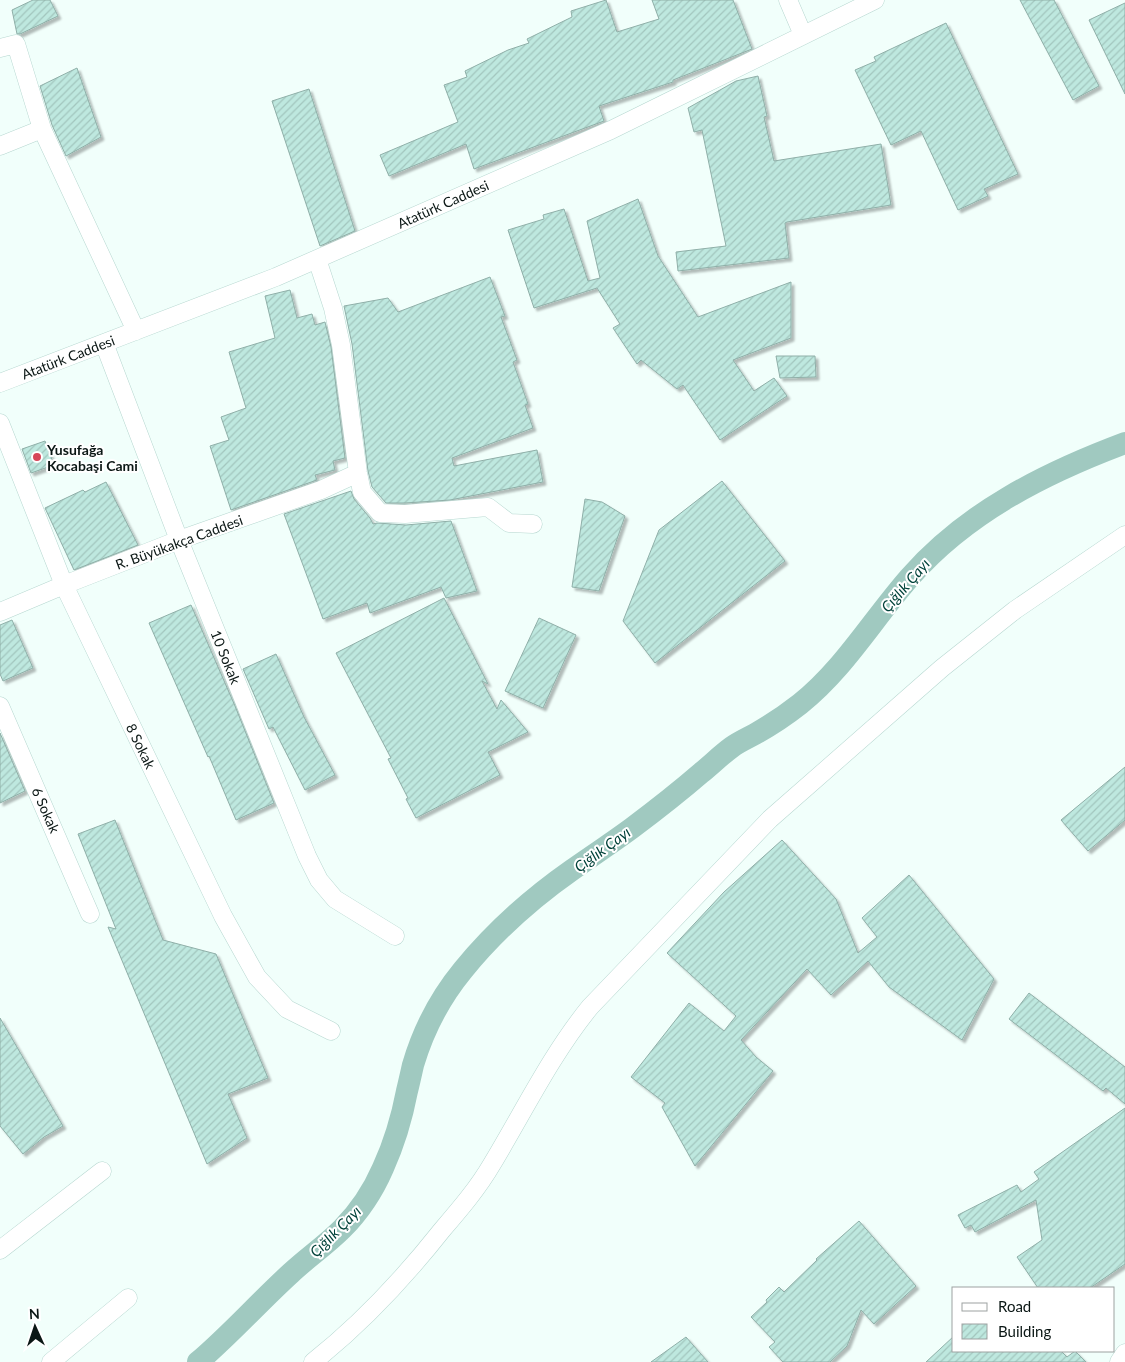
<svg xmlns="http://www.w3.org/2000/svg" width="1125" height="1362" viewBox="0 0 1125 1362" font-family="Lato,sans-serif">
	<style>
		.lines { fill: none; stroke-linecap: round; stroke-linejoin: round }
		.river { stroke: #a0c9c0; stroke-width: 22 }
		.building { fill: url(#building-hatch); stroke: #8fafa8; filter: url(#shadow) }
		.minor-casing { stroke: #b6d7d0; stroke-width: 19 }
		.minor { stroke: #fff; stroke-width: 18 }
		.poi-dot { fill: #d64558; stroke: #fff; stroke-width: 2 }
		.labels { text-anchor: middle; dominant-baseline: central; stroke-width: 4; stroke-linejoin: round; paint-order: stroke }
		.street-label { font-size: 14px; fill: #0b1715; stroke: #fff }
		.poi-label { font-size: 14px; font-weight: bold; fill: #0b1715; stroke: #fff; text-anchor: start }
		.water-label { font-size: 15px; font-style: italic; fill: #014139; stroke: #fff }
	</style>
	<defs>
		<pattern id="building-hatch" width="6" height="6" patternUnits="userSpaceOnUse" patternTransform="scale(1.25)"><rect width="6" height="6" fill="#bee8df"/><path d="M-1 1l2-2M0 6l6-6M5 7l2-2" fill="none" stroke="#a2c6be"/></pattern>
		<filter id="shadow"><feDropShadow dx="3" dy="3" stdDeviation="1" flood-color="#0004"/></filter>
	</defs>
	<rect width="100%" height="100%" fill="#f1fffb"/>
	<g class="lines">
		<!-- river -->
		<path class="river" d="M 198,1362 C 231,1334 259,1302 291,1273 C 307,1258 326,1245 342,1229 C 359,1212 373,1191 383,1168 C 394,1144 402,1117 407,1091 C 409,1083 411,1074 413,1065 C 423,1031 440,998 463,970 C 494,932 532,898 572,870 C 592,856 613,842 632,828 C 656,810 679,792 701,773 C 711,765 721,755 732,747 C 739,742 748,738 755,734 C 771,725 786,715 800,704 C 844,669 873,619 910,577 C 967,512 1045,473 1125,443"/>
	</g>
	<!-- building -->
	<path class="building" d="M 33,0 L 50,0 L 58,16 L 20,34 L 17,34 L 12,10 Z
		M 606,0 L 617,32 L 659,19 L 652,0 L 733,0 L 752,49 L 673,80 L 673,82 L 599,106 L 604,121 L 474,169 L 466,144 L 389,176 L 380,155 L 458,122 L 444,85 L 467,77 L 465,71 L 508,50 L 529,43 L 527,39 L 572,17 L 571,11 Z
		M 1020,0 L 1054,0 L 1099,86 L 1073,100 Z
		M 1125,3 L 1125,94 L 1089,20 Z
		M 946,23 L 1018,174 L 984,189 L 988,196 L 958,210 L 921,131 L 891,145 L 855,70 L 876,61 L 874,57 Z
		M 77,68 L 101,137 L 66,156 L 52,125 L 40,86 Z
		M 758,76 L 767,116 L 764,117 L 774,161 L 881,144 L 891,205 L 787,222 L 785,223 L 789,258 L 678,271 L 676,252 L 726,246 L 702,130 L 694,132 L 688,108 L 736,81 Z
		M 309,89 L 355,231 L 320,246 L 272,101 Z
		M 638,199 L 658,256 L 698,317 L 791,282 L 791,338 L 733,360 L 754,391 L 774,378 L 787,396 L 720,440 L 683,385 L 677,389 L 641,360 L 637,364 L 613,328 L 620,324 L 597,288 L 534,308 L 508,230 L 544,219 L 543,215 L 564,209 L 588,281 L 600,278 L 587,221 Z
		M 490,277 L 505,316 L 501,317 L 517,360 L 513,362 L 528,404 L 525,405 L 533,428 L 452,458 L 454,466 L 537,450 L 543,482 L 450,500 L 405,503 L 386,503 L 372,487 L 368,471 L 352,344 L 344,306 L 388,298 L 398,312 Z
		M 290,290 L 297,318 L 312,314 L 315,325 L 325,322 L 331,347 L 345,458 L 333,461 L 335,470 L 315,475 L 317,480 L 231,510 L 210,446 L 229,440 L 221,417 L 246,408 L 229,352 L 275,338 L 265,296 Z
		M 776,356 L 815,356 L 816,377 L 780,378 Z
		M 45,441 L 54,465 L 31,473 L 22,449 Z
		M 722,481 L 785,561 L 655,663 L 623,621 L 659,530 Z
		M 106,482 L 138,545 L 74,570 L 45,508 L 83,490 L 85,492 Z
		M 351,491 L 354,499 L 370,518 L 373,524 L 377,523 L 406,525 L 451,521 L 477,591 L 446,598 L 441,587 L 370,613 L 367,603 L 323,619 L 284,514 Z
		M 585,499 L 602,502 L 625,516 L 599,591 L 572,587 Z
		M 444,598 L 488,684 L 482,681 L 497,709 L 501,700 L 528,732 L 488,752 L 500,775 L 416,818 L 406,799 L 408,798 L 388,759 L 391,758 L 336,653 Z
		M 191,605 L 235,706 L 274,803 L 236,820 L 209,756 L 208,757 L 149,623 Z
		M 539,618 L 576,635 L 543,708 L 505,691 Z
		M 12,620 L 33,668 L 3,681 L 0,674 L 0,625 Z
		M 276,654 L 304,717 L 335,775 L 305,790 L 273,727 L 269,729 L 243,669 Z
		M 0,733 L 25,791 L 0,803 Z
		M 1125,767 L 1125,820 L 1088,851 L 1061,820 Z
		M 115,820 L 163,940 L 216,954 L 268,1078 L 228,1094 L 247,1138 L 207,1164 L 108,927 L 116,929 L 78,834 Z
		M 782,840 L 836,899 L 858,953 L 877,937 L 862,918 L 909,875 L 994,979 L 962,1040 L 889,987 L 868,961 L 831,995 L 807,969 L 741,1040 L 756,1057 L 773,1071 L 695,1166 L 662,1107 L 665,1103 L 631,1077 L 689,1003 L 724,1031 L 736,1016 L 667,953 L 724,892 Z
		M 1029,993 L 1125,1067 L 1125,1104 L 1106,1088 L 1103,1091 L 1009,1019 Z
		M 0,1018 L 63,1126 L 44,1137 L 23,1154 L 0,1126 Z
		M 1125,1108 L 1125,1264 L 1090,1288 L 1038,1288 L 1017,1257 L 1042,1240 L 1036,1200 L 975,1232 L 971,1225 L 965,1228 L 958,1215 L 1017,1185 L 1021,1192 L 1039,1179 L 1034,1172 Z
		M 859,1221 L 916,1286 L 874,1324 L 861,1310 L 847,1346 L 830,1362 L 783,1362 L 769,1347 L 775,1342 L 751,1317 L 767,1302 L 766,1300 L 779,1287 L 784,1292 L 817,1260 L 816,1259 Z
		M 954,1336 L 954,1351 L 1061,1351 L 1067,1357 L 1075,1351 L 1086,1362 L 926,1362 Z
		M 686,1337 L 708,1362 L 651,1362 Z"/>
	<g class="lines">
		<!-- minor casing -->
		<g class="minor-casing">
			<path id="minor" d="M 788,0 L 803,35
				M 0,48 L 16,44 L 42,129 L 136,331
				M 0,146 L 42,129
				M 317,259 L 333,308 L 341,345 L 358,473 L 362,492 L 380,513 L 405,514 L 488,507 L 509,523 L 533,524
				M 104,343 L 179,540 L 307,856 L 319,880 L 335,899 L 395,936
				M 0,383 L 276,277 L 611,130 L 875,0
				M 0,423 L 64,585 L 223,916 L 257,977 L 287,1009 L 331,1031
				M 0,612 L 64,585 L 179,540 L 321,490 L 358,473
				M 0,706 L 90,914
				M 0,1250 L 102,1171
				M 51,1362 L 128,1298
				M 313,1362 C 361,1324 404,1278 442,1230 C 460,1209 478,1188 492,1164 C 524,1111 551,1055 590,1007 L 770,819 L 942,668 L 1015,610 L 1125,535
				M 1119,1362 L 1125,1353"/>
		</g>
		<!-- minor -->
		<use href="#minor" class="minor"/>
	</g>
	<!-- markers -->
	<circle class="poi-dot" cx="37" cy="457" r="5"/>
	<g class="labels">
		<!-- street labels -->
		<g class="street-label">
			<text transform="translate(443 204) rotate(-24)">Atatürk Caddesi</text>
			<text transform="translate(68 357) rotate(-21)">Atatürk Caddesi</text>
			<text transform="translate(179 542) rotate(-20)">R. Büyükakça Caddesi</text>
			<text transform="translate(226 657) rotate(68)">10 Sokak</text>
			<text transform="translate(141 746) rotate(64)">8 Sokak</text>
			<text transform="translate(46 810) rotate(66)">6 Sokak</text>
		</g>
		<!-- poi labels -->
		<g class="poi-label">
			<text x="47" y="449">Yusufağa<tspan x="47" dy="16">Kocabaşi Cami</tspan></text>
		</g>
		<!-- water labels -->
		<g class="water-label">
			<text transform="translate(905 585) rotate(-49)">Çığlık Çayı</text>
			<text transform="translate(602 849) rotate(-36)">Çığlık Çayı</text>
			<text transform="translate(335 1231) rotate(-45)">Çığlık Çayı</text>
		</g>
	</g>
	<!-- legend -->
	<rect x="952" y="1287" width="162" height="65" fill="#ffffff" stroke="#9da2a1"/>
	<rect x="962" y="1303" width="25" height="8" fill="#ffffff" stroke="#9da2a1"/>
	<text x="998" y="1312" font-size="15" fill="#0b1715">Road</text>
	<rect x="962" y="1324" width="25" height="15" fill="url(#building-hatch)" stroke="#9da2a1"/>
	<text x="998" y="1337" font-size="15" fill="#0b1715">Building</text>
	<!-- north arrow -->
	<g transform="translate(35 1327) rotate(357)" stroke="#ffffff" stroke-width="4" paint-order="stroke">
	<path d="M0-4L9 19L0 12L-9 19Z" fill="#0b1715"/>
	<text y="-8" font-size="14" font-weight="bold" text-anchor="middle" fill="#0b1715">N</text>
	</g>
</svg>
